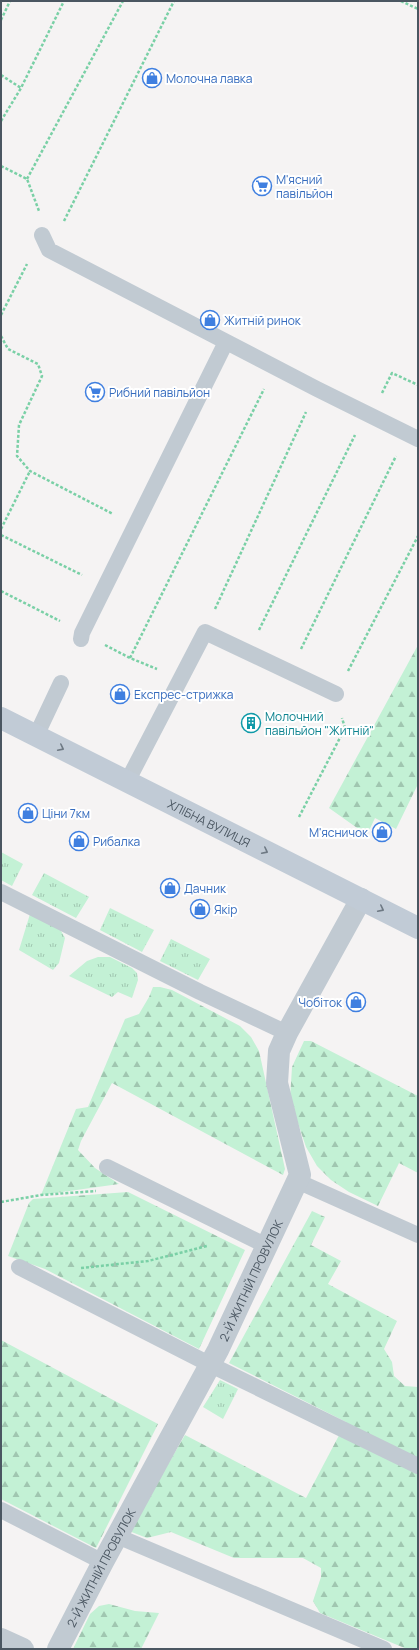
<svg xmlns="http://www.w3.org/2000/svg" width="419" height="1650" viewBox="0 0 419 1650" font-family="Manrope,sans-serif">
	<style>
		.grass { fill: url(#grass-tufts) }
		.forest { fill: url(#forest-firs) }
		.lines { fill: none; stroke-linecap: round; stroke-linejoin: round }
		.path { stroke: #7ad0a6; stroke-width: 2.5; stroke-dasharray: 3 2; stroke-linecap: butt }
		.lane { stroke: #c1cad2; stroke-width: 16 }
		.street { stroke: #c1cad2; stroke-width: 22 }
		.secondary { stroke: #c1cbd6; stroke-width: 22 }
		.oneway { stroke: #6e7984 }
		.labels { text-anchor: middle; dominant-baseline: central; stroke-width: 4; stroke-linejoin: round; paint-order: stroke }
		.shop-label { font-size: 12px; fill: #366cbe; stroke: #fff; text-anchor: start }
		.culture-label { font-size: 12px; fill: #0d838f; stroke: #fff; text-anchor: start }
		.street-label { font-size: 12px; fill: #4a5661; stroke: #fff }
	</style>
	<defs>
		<pattern id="grass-tufts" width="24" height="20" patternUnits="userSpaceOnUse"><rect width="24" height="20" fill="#c3f1d5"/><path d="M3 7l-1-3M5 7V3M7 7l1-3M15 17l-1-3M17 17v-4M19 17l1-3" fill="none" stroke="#a0c6b0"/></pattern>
		<pattern id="forest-firs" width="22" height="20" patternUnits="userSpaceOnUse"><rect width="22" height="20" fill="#c3f1d5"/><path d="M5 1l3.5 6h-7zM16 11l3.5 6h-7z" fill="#a0c6b0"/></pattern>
	</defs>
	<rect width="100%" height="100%" fill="#f5f3f3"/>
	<!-- grass -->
	<path class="grass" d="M 1,852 L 23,864 L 12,886 L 1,880 Z
		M 44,873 L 89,897 L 76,918 L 32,895 Z
		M 110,908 L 154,930 L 142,952 L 100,930 Z
		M 30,914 L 60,929 L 65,938 L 59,963 L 53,970 L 19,950 Z
		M 171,939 L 210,959 L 198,980 L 160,961 Z
		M 98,957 L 110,957 L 132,968 L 137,973 L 138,980 L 132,998 L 118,992 L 112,997 L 69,976 L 87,961 Z
		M 220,1380 L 238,1389 L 223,1419 L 203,1407 Z"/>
	<!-- forest -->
	<path class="forest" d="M 418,645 L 418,784 L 396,829 L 375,818 L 367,835 L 329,808 Z
		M 153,987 L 160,987 L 172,990 L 240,1026 L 251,1037 L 259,1051 L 285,1169 L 283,1175 L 112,1083 L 81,1141 L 78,1150 L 95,1168 L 119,1184 L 41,1195 L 76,1109 L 88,1107 L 125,1019 L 139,1014 L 149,997 Z
		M 304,1041 L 311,1041 L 418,1096 L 418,1173 L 399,1163 L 378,1206 L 349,1192 L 331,1180 L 317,1166 L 306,1147 L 290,1099 L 292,1067 Z
		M 128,1192 L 245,1250 L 199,1349 L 45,1269 L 8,1256 L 29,1203 L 33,1199 Z
		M 312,1211 L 325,1217 L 311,1245 L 341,1261 L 328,1284 L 397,1321 L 384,1349 L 392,1362 L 394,1376 L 405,1386 L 418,1387 L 418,1649 L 407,1649 L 320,1613 L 313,1601 L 321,1577 L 321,1568 L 303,1558 L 234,1558 L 171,1532 L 147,1538 L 129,1531 L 185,1435 L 306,1498 L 346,1422 L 229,1363 Z
		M 1,1340 L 158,1424 L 96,1548 L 1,1499 Z
		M 109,1604 L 135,1611 L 159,1613 L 141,1649 L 73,1649 L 90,1614 L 99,1606 Z"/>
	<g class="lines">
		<!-- path -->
		<path class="path" d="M 401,1 L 418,9
			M 1,20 L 10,1
			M 1,75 L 21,88
			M 1,121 L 21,88 L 64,1
			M 1,166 L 27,179 L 39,211
			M 27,179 L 123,1
			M 64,221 L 174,1
			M 1,315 L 27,264
			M 1,336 L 8,349 L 38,364 L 42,376 L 19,425 L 17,456 L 30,471 L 113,514
			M 382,393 L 392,373 L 418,385
			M 1,529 L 30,471
			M 1,535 L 82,575
			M 1,591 L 60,621
			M 215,609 L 306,412
			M 259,630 L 355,435
			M 105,645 L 130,658 L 157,669
			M 301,649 L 396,456
			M 130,658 L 264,389
			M 348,671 L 418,536
			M 299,817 L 345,728 L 342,718
			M 1,1202 L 41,1195 L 96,1191
			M 81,1268 L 148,1261 L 207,1246"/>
		<!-- lane -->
		<path class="lane" d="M 42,235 L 49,250 L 317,389 L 418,439
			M 81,639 L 82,633 L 226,342
			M 36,736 L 61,683
			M 127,782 L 205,632 L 336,694
			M 1,892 L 200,992 L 287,1033
			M 107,1167 L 267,1246
			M 297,1181 L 418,1235
			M 19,1267 L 211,1365 L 418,1466
			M 1,1510 L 103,1562
			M 117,1536 L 384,1649"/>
		<!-- street -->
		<g class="street">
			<path d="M 1,1639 L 23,1649"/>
			<path id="s1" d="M 58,1649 L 103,1562 L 218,1350 L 300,1175 L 277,1083 L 279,1051 L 287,1033 L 361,899"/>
		</g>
		<!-- secondary -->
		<path class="secondary" id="s2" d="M 1,718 L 418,928"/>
	</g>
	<!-- one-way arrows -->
	<defs><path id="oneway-chevron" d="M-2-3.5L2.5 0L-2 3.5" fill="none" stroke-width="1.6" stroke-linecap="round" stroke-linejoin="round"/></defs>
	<g class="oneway">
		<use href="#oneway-chevron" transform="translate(61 748) rotate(27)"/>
		<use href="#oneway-chevron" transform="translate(265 851) rotate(27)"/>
		<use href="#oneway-chevron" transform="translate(381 909) rotate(27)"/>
	</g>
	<!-- icons -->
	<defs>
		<g id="shop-ring" transform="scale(1)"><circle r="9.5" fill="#fff" stroke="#3f7fe0" stroke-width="1.5"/><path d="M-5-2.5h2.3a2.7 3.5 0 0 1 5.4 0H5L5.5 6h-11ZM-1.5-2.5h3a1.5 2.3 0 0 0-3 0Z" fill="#3f7fe0"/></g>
		<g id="supermarket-ring" transform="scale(1)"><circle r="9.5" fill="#fff" stroke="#3f7fe0" stroke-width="1.5"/><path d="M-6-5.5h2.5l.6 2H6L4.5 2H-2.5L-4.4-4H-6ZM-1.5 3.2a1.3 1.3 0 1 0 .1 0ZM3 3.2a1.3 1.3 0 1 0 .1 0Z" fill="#3f7fe0"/></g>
		<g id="building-ring" transform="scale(1)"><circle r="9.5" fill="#fff" stroke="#0f9aa8" stroke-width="1.5"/><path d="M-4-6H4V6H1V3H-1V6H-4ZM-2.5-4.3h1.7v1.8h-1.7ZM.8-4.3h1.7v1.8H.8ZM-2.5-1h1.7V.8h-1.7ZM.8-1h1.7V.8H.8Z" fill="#0f9aa8"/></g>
	</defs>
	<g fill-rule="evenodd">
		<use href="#shop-ring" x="152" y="78"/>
		<use href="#supermarket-ring" x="262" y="186"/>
		<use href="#shop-ring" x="210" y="320"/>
		<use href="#supermarket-ring" x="95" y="392"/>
		<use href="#shop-ring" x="120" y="694"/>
		<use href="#building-ring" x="251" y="723"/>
		<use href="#shop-ring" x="28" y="813"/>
		<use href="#shop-ring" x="382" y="832"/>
		<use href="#shop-ring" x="79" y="841"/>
		<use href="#shop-ring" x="170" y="888"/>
		<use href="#shop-ring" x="200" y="909"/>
		<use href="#shop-ring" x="356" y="1002"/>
	</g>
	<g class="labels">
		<!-- shop labels -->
		<g class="shop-label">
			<text x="166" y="78">Молочна лавка</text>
			<text x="276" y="179">М'ясний<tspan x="276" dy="14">павільйон</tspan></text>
			<text x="224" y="320">Житній ринок</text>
			<text x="109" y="392">Рибний павільйон</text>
			<text x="134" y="694">Експрес-стрижка</text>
			<text x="42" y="813">Ціни 7км</text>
			<text x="368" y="832" text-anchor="end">М'ясничок</text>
			<text x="93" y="841">Рибалка</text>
			<text x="184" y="888">Дачник</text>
			<text x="214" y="909">Якір</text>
			<text x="342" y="1002" text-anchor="end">Чобіток</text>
		</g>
		<!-- culture labels -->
		<g class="culture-label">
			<text x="265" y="716">Молочний<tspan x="265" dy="14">павільйон "Житній"</tspan></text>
		</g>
		<!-- street labels -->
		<g class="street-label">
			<text stroke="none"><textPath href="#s2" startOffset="233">ХЛІБНА ВУЛИЦЯ</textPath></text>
			<text stroke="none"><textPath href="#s1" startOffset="416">2-Й ЖИТНІЙ ПРОВУЛОК</textPath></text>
			<text stroke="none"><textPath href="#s1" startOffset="92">2-Й ЖИТНІЙ ПРОВУЛОК</textPath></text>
		</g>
	</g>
	<!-- border -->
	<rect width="419" height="1650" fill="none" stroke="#4a5661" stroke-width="4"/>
</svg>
